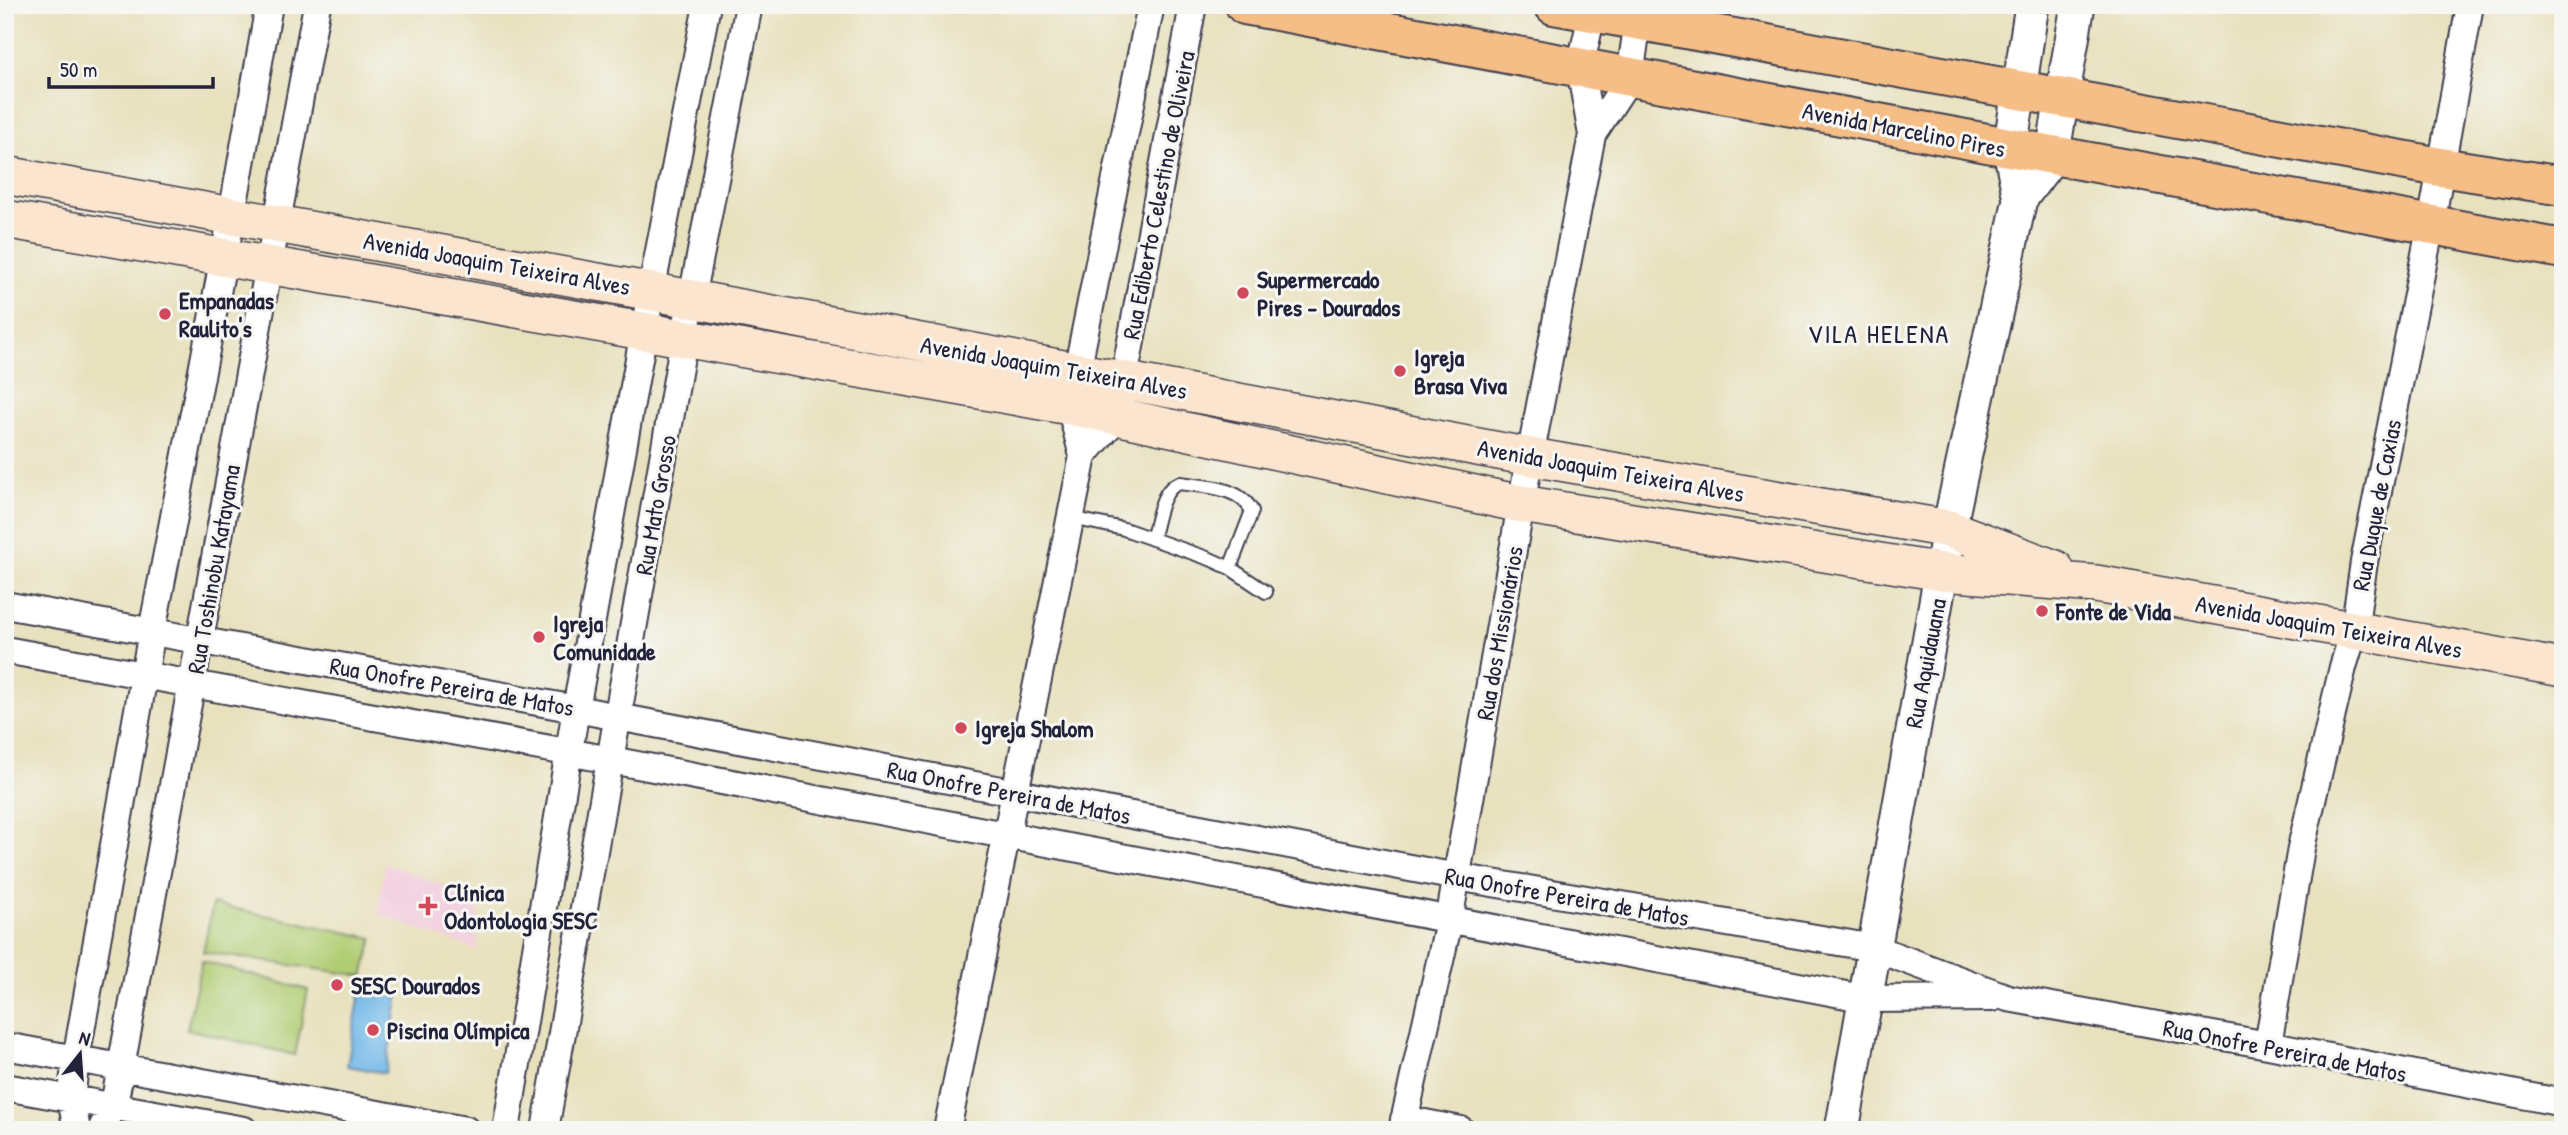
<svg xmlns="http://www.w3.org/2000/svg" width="2568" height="1135" viewBox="0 0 2568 1135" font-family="'Patrick Hand',sans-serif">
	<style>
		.built { fill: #f3cfdf }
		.green { fill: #b1ce75; stroke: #6a7858; stroke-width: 2 }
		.water { fill: #71b7e8; stroke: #4a6c92; stroke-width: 2 }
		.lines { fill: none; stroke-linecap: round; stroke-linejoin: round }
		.service-casing { stroke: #403f4f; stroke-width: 16 }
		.minor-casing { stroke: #403f4f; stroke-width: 30 }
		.tertiary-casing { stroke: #403f4f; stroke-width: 37 }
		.secondary-casing { stroke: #403f4f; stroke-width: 40 }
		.primary-casing { stroke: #403f4f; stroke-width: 42 }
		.service { stroke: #fff; stroke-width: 12 }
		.minor { stroke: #fff; stroke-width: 26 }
		.tertiary { stroke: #fff; stroke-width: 33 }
		.secondary { stroke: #fbe5cf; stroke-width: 37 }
		.primary { stroke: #f6be87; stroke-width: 38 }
		.poi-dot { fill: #d1495b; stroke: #f6f6f2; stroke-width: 2.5 }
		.labels { text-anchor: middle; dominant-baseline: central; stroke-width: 6; stroke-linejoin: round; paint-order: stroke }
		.street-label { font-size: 24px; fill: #22223b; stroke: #f6f6f2 }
		.poi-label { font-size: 24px; font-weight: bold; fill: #22223b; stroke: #f6f6f2; text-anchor: start }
		.neighbourhood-label { font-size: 26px; letter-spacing: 2px; fill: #22223b; stroke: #f6f6f2 }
	</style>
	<rect width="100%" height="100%" fill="#f6f6f2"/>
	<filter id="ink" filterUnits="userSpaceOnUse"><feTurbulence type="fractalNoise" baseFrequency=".0143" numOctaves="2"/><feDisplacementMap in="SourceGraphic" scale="14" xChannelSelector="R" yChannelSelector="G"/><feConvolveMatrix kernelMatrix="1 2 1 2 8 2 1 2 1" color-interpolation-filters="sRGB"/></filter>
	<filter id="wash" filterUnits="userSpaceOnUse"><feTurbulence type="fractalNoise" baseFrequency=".00686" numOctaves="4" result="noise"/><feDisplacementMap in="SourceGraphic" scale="28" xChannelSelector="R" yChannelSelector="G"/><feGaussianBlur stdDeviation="1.57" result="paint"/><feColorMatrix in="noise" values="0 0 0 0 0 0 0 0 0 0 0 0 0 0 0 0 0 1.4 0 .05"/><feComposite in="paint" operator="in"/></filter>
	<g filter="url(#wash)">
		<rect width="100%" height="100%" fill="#e8e1be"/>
		<!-- built -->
		<path class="built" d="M 385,863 L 478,899 L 477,950 L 378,914 Z"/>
		<!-- green -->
		<path class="green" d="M 213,904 L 373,938 L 363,976 L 203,952 Z
			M 202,961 L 308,990 L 295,1055 L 187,1029 Z"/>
		<!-- water -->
		<path class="water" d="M 361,988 L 399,995 L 385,1073 L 347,1066 Z"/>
	</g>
	<g filter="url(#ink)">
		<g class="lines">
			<!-- service casing -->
			<g class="service-casing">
				<path id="service" d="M 1071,518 L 1124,529 L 1210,559 L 1230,568 L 1266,592
					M 1152,539 C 1158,522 1160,488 1180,483 C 1205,487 1239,486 1252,511 L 1230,568"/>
			</g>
			<!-- minor casing -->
			<g class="minor-casing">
				<path id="minor" d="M 1592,135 L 1630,77 L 1640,5
					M 1083,456 L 1117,417 L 1193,5
					M 5,605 L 576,709 L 1457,877 L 1874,948 L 2008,998 L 2268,1045 L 2563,1103
					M 5,650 L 611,760 L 1867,999 L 1992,998
					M 2268,1045 L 2301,848 L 2343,667 L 2354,631 L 2364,562 L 2431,224 L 2470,5
					M 5,1046 L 466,1130
					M 5,1087 L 244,1130
					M 1404,1119 L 1461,1130
					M 77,1130 L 71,1099 L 76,1059 L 152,631 L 232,215 L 269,5
					M 101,1130 L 114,1105 L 317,5
					M 506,1130 L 576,709 L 651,292 L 707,5
					M 545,1130 L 684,339 L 749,5
					M 947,1130 L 1083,456 L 1070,406 L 1151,5
					M 1402,1130 L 1449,921 L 1521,504 L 1592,135 L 1580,68 L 1594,5"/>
			</g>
			<!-- tertiary casing -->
			<g class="tertiary-casing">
				<path id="tertiary" d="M 2020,199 L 2052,157 L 2078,5
					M 1842,1130 L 1949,529 L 2020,199 L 2010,149 L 2032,5"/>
			</g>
			<!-- secondary casing -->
			<g class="secondary-casing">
				<path id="secondary" d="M 5,175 L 692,299 L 1531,457 L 1949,529 L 2055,569
					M 5,219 L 1070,406 L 1521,504 L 1942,572 L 2096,584 L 2563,668"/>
			</g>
			<!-- primary casing -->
			<g class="primary-casing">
				<path id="primary" d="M 1245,5 C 1684,88 2124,168 2563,249
					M 1554,5 L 2440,167 L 2563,186"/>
			</g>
			<!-- service -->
			<use href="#service" class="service"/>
			<!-- minor -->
			<use href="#minor" class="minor"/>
			<!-- tertiary -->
			<use href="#tertiary" class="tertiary"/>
			<!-- secondary -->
			<use href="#secondary" class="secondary"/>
			<!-- primary -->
			<use href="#primary" class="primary"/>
		</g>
	</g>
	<!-- markers -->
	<g class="poi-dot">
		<circle cx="1243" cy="293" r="7"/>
		<circle cx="165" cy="314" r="7"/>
		<circle cx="1400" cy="371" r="7"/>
		<circle cx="2042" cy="611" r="7"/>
		<circle cx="539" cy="637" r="7"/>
		<circle cx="961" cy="728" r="7"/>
		<path d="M424.5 895.5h7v7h7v7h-7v7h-7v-7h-7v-7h7z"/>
		<circle cx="337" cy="985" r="7"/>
		<circle cx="373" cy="1030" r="7"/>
	</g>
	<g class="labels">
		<!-- street labels -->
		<g class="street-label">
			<text transform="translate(1904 129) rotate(11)">Avenida Marcelino Pires</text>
			<text transform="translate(1158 195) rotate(-79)">Rua Ediberto Celestino de Oliveira</text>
			<text transform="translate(497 263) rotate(10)">Avenida Joaquim Teixeira Alves</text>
			<text transform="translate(1054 367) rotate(10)">Avenida Joaquim Teixeira Alves</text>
			<text transform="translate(1611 470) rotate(10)">Avenida Joaquim Teixeira Alves</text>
			<text transform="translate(655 505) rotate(-80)">Rua Mato Grosso</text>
			<text transform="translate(2376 505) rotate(-79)">Rua Duque de Caxias</text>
			<text transform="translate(213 569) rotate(-80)">Rua Toshinobu Katayama</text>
			<text transform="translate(2329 626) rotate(10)">Avenida Joaquim Teixeira Alves</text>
			<text transform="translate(1499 633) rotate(-80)">Rua dos Missionários</text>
			<text transform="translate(1925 663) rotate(-79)">Rua Aquidauana</text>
			<text transform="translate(452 686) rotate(10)">Rua Onofre Pereira de Matos</text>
			<text transform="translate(1009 792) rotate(11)">Rua Onofre Pereira de Matos</text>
			<text transform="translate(1567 896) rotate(10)">Rua Onofre Pereira de Matos</text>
			<text transform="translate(2285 1050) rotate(11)">Rua Onofre Pereira de Matos</text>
		</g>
		<!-- poi labels -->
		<g class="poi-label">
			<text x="1257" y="279">Supermercado<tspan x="1257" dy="28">Pires - Dourados</tspan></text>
			<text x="179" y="300">Empanadas<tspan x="179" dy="28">Raulito's</tspan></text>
			<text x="1414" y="357">Igreja<tspan x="1414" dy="28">Brasa Viva</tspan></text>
			<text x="2056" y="611">Fonte de Vida</text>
			<text x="553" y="623">Igreja<tspan x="553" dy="28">Comunidade</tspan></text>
			<text x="975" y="728">Igreja Shalom</text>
			<text x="444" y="892">Clínica<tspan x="444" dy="28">Odontologia SESC</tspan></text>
			<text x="351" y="985">SESC Dourados</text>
			<text x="387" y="1030">Piscina Olímpica</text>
		</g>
		<!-- neighbourhood labels -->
		<g class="neighbourhood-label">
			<text x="1879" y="333">VILA HELENA</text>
		</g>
	</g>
	<!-- margin -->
	<rect width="2568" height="1135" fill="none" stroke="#f6f6f2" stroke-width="28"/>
	<!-- north arrow -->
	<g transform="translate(80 1054) rotate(17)" stroke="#f6f6f2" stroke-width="5" paint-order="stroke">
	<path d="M0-5L12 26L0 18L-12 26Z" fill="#22223b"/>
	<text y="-10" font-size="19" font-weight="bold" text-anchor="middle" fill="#22223b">N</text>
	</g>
	<!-- scale -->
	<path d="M49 77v10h164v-10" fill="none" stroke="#22223b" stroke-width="3.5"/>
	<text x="60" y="77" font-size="21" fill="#22223b" stroke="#f6f6f2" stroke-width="5" paint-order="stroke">50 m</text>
</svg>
